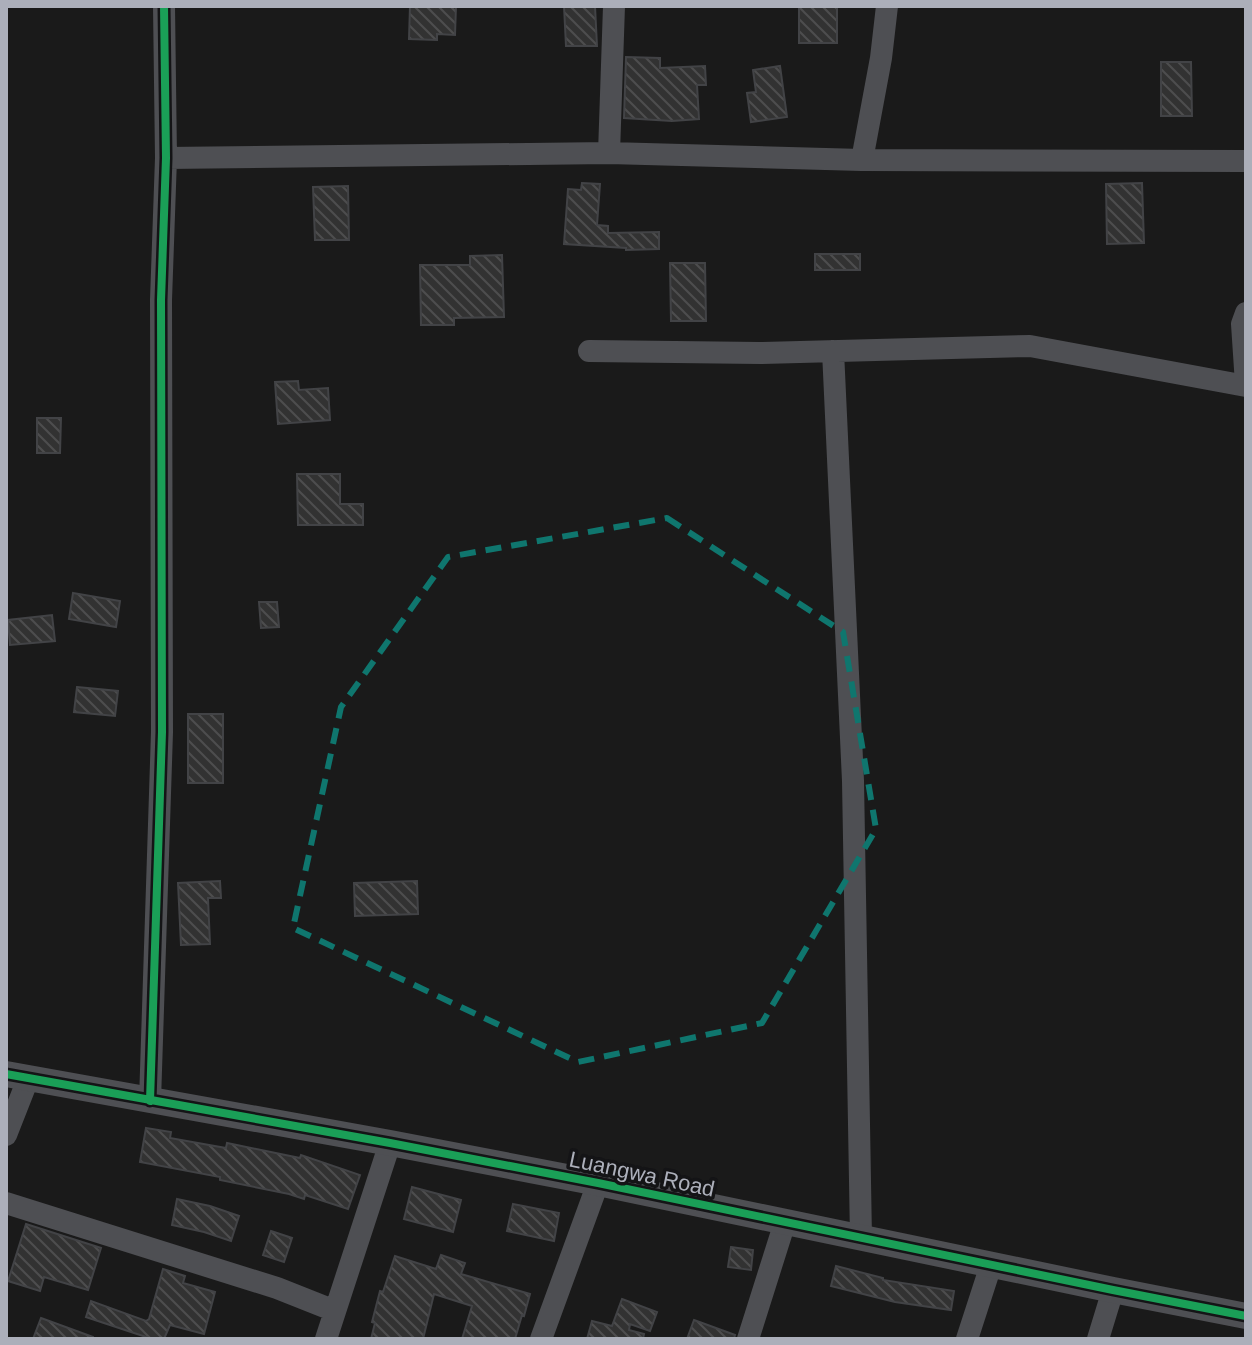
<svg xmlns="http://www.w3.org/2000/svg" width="1252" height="1345" viewBox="0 0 1252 1345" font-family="Arial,sans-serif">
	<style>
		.building { fill: url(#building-back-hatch); stroke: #424346; stroke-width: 2 }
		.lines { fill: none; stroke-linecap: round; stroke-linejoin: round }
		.minor { stroke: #4e4f53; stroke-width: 22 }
		.tertiary { stroke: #4e4f53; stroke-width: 26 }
		.cycleway-casing { stroke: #141416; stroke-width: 13 }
		.cycleway { stroke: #1a9f57; stroke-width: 8 }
		.marked { fill: none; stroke: #0f766e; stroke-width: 6; stroke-dasharray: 16 10; stroke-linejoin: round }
		.labels { text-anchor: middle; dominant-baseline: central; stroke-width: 7; stroke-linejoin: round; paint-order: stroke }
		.street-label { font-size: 22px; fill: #acafba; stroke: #141416 }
	</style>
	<defs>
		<pattern id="building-back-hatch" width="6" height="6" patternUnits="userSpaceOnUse" patternTransform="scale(2)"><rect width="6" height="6" fill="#323232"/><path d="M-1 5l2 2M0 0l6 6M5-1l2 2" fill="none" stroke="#4d4d4e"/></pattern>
	</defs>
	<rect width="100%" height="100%" fill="#1a1a1a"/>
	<!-- building -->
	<path class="building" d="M 410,6 L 456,6 L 455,35 L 437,34 L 437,40 L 409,39 Z
		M 564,6 L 595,6 L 597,46 L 566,46 Z
		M 799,6 L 837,6 L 837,43 L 799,43 Z
		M 626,57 L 660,58 L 660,68 L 705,66 L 706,85 L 697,85 L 699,119 L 672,121 L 624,118 Z
		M 1161,62 L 1191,62 L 1192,116 L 1161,116 Z
		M 780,66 L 787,117 L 751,122 L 747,93 L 756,92 L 753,70 Z
		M 582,183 L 600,184 L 597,225 L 608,226 L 608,233 L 659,232 L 659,249 L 626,250 L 626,248 L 564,244 L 568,189 L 581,190 Z
		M 1142,183 L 1144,243 L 1107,244 L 1106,184 Z
		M 348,186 L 349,240 L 315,240 L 313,187 Z
		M 815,254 L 860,254 L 860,270 L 815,270 Z
		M 502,255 L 504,317 L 454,318 L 454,325 L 421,325 L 420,265 L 470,265 L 470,256 Z
		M 670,263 L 705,263 L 706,321 L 671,321 Z
		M 298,381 L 299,390 L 328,388 L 330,420 L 278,424 L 275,382 Z
		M 37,418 L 61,418 L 60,453 L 37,453 Z
		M 297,474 L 340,474 L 340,504 L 363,504 L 363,525 L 298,525 Z
		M 73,593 L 120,601 L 116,627 L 69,619 Z
		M 259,602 L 277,602 L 279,627 L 261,628 Z
		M 52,615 L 55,641 L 10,645 L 8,620 Z
		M 77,687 L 118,691 L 115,716 L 74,712 Z
		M 188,714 L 223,714 L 223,783 L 188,783 Z
		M 220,881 L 221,898 L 208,898 L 210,944 L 181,945 L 178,883 Z
		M 417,881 L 418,914 L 355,916 L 354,883 Z
		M 146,1128 L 171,1132 L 170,1138 L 226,1148 L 227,1143 L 300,1158 L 301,1155 L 360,1175 L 348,1209 L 305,1195 L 304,1199 L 289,1194 L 220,1180 L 220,1177 L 140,1162 Z
		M 412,1187 L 461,1200 L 453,1232 L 404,1219 Z
		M 177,1199 L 210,1206 L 239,1216 L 231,1241 L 204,1232 L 172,1225 Z
		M 513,1204 L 559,1213 L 554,1241 L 507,1231 Z
		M 26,1224 L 101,1248 L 88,1290 L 44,1277 L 40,1291 L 8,1281 Z
		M 271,1231 L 292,1238 L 284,1262 L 263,1255 Z
		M 731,1247 L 753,1250 L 751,1270 L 728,1267 Z
		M 441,1255 L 465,1263 L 461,1274 L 530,1294 L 524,1316 L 522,1315 L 515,1339 L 462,1339 L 472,1306 L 434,1294 L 423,1339 L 371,1339 L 375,1323 L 372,1322 L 380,1291 L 383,1292 L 395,1256 L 436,1269 Z
		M 836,1266 L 883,1278 L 883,1280 L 954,1291 L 951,1310 L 895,1302 L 831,1286 Z
		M 163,1269 L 185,1276 L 183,1283 L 215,1292 L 204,1334 L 170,1325 L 164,1339 L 152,1339 L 86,1317 L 91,1301 L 146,1321 L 149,1319 Z
		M 622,1299 L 657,1312 L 650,1331 L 630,1324 L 629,1330 L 644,1334 L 643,1339 L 587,1339 L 592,1321 L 612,1326 Z
		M 41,1318 L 93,1337 L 93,1339 L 33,1339 Z
		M 694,1320 L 735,1335 L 734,1339 L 687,1339 Z"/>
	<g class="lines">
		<!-- minor -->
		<path class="minor" d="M 609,153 L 614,6
			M 166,158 L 609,153 L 862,160 L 1246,161
			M 862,160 L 881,58 L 887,6
			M 1246,313 L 1242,324 L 1246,384
			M 589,351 L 760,353 L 1030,346 L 1246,386
			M 833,351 L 853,781 L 861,1238
			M 150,1101 L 162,732 L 161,300 L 166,158 L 164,6
			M 6,1135 L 28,1079
			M 6,1203 L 277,1288 L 335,1311
			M 326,1339 L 390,1143
			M 541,1339 L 598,1183
			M 748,1339 L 785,1222
			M 967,1339 L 991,1265
			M 1098,1339 L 1113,1290"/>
		<!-- tertiary -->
		<path class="tertiary" d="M 6,1074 L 390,1143 L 598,1183 L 1113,1290 L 1246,1316"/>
		<!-- cycleway casing -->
		<g class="cycleway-casing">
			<path id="cycleway" d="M 6,1074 L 390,1143 L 598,1183 L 1113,1290 L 1246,1316
				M 150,1101 L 162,732 L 161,300 L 166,158 L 164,6"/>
		</g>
		<!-- cycleway -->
		<use href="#cycleway" class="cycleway"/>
	</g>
	<!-- marked area -->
	<path class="marked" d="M 667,518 L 843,632 L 876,829 L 762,1023 L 578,1062 L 293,928 L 341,707 L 448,557 Z"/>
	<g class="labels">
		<!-- street labels -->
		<g class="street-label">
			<text transform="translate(642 1174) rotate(12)">Luangwa Road</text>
		</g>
	</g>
	<!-- border -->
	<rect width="1252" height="1345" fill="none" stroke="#acafba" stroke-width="16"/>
</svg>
